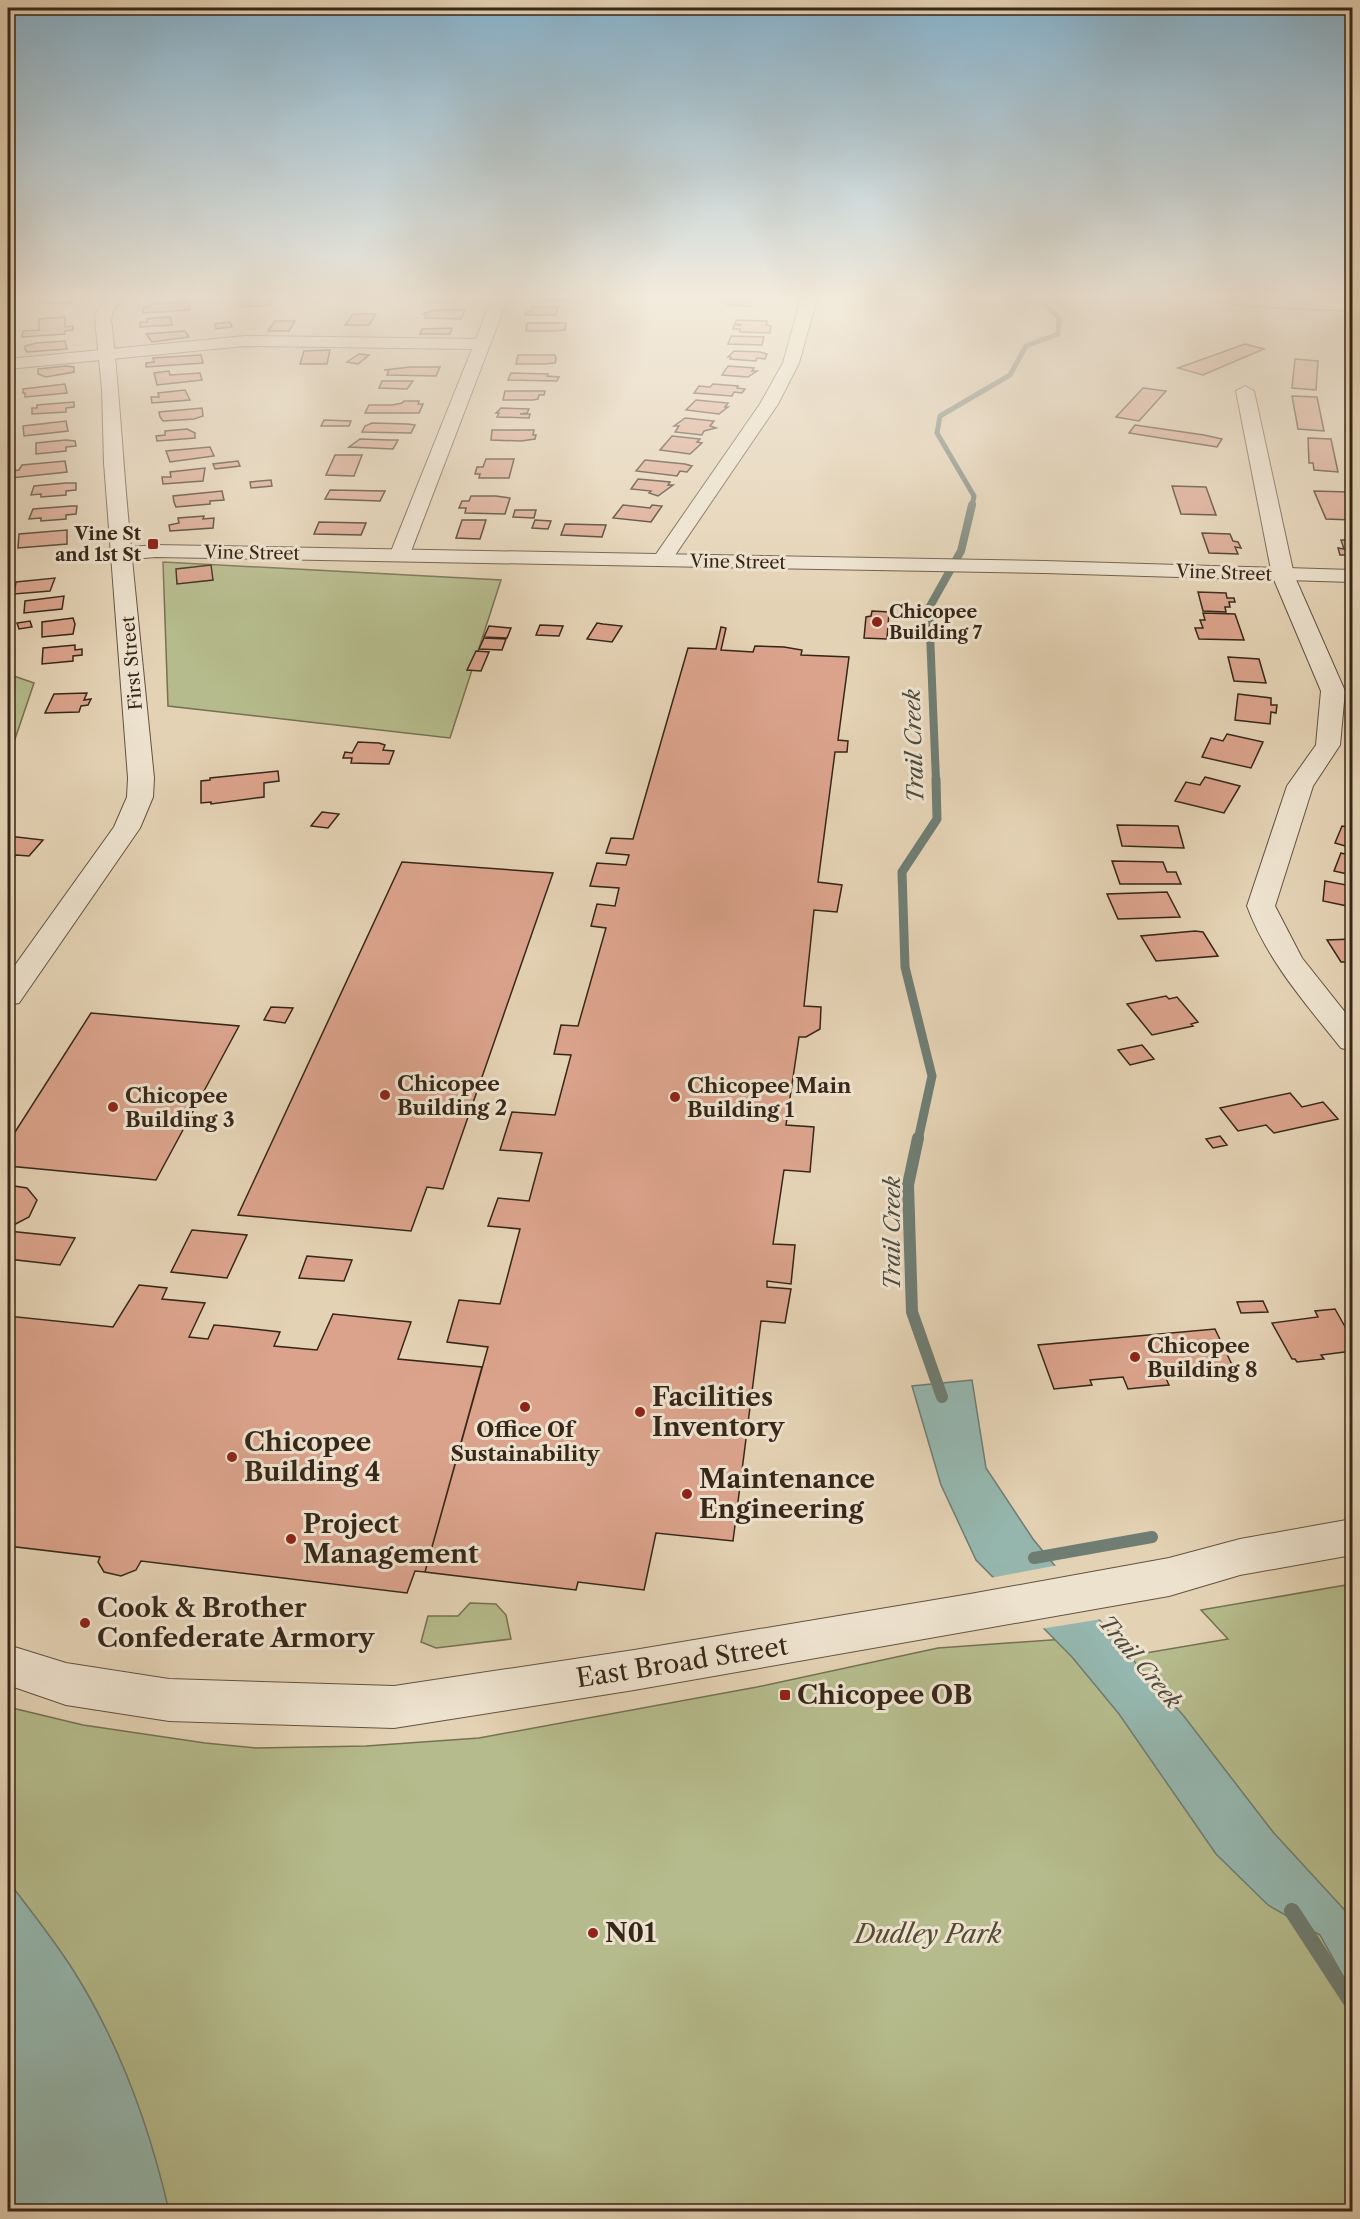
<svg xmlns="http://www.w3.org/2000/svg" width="1360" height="2219" viewBox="0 0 1360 2219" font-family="'Libre Caslon Text',serif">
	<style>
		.green { fill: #b5bb8c; stroke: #767152; stroke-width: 1.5 }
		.water { fill: #95b7af; stroke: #6f7d73; stroke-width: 1.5 }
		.pier { fill: #e4d2b4 }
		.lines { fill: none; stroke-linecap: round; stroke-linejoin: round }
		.stream-far4 { stroke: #6f7d73; stroke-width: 5 }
		.stream-far3 { stroke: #6f7d73; stroke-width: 8 }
		.stream-far2 { stroke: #6f7d73; stroke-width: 9 }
		.stream-far1 { stroke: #6f7d73; stroke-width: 12 }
		.stream { stroke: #6f7d73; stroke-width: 16 }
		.building { fill: #dba38c; stroke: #372719; stroke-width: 1.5 }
		.minor-casing { stroke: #625240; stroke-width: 2 }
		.tertiary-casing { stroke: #625240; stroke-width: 2 }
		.minor { fill: #ede2ce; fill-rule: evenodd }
		.tertiary { fill: #ede2ce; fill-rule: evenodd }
		.poi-dot { fill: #8f2418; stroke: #ede2ce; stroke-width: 2 }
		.labels { text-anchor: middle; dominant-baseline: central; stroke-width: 6; stroke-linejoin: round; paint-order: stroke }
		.far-poi-label { font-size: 18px; font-weight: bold; fill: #372719; stroke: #ede2ce; text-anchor: end }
		.far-street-label { font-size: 18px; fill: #372719; stroke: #ede2ce }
		.poi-label { font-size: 21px; font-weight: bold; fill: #372719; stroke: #ede2ce; text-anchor: start }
		.water-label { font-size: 22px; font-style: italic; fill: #4e4b3e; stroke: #ede2ce }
		.near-poi-label { font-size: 26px; font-weight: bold; fill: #372719; stroke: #ede2ce; text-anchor: start }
		.near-street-label { font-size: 26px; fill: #372719; stroke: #ede2ce }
		.near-park-label { font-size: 26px; font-style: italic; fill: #564c36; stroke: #ede2ce }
	</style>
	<rect width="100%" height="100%" fill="#e4d2b4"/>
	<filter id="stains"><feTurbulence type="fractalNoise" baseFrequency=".00333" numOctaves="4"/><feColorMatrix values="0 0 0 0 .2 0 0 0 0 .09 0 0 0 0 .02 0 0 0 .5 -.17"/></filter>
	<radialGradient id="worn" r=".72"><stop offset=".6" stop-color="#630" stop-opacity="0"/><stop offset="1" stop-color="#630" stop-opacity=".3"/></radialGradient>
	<!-- green -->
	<path class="green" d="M 971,295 L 1056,295 L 1062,304 Z
		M 163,562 L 501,580 L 450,738 L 168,706 Z
		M 8,674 L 34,683 L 15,739 L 8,746 Z
		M 1352,1584 L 1352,2211 L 8,2211 L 8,1707 L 83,1725 L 205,1743 L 256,1748 L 366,1746 L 479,1738 L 757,1687 L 938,1648 L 1093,1637 L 1105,1660 L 1228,1639 L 1201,1610 Z
		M 470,1603 L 496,1604 L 506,1615 L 511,1639 L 436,1648 L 421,1642 L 428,1616 L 458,1616 Z"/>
	<!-- water -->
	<path class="water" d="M 972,1380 L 986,1468 L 1033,1539 L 1124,1650 L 1183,1715 L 1273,1832 L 1352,1918 L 1352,2041 L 1343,1976 L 1320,1935 L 1268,1905 L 1216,1854 L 1119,1714 L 1072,1657 L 976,1560 L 941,1485 L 912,1386 Z
		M 8,1881 C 31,1911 55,1941 75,1973 C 120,2045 150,2129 169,2211 L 8,2211 Z"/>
	<!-- pier -->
	<path class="pier" d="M 1059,1565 L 1102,1619 L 1040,1629 L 990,1578 Z"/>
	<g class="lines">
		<!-- stream-far4 -->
		<path class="stream-far4" d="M 972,506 L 974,496 L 937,433 L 940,416 L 1010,375 L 1026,346 L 1058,334 L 1059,318 L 1045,305 L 1041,295"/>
		<!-- stream-far3 -->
		<path class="stream-far3" d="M 936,781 L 929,608 L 961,551 L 972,505"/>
		<!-- stream-far2 -->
		<path class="stream-far2" d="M 918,1140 L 932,1076 L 905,967 L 902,872 L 937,819 L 936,779"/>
		<!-- stream-far1 -->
		<path class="stream-far1" d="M 918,1138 L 908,1185 L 912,1312 L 942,1397
			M 1034,1558 L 1152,1537"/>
		<!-- stream -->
		<path class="stream" d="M 1292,1911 L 1352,2003"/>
	</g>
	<!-- building -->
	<path class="building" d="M 194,295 L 184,299 L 156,296 L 158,295 Z
		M 538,295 L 576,295 L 572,301 L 536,300 Z
		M 735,295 L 780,295 L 773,297 L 772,299 L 734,298 Z
		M 45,296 L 78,296 L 83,297 L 70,304 L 39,302 Z
		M 272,296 L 271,305 L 241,307 L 242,297 Z
		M 456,297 L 455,302 L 423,303 L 424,298 Z
		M 719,299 L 751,300 L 750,306 L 727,305 L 728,302 L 718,301 Z
		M 189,302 L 189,310 L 143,313 L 144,307 L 150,307 L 151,304 Z
		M 532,307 L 558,307 L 556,315 L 525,315 L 526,312 L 531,312 Z
		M 436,310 L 465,310 L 461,319 L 425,318 L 426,314 L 422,314 Z
		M 353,314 L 376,314 L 369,325 L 345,325 Z
		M 65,317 L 65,327 L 73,326 L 73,330 L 65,331 L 65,334 L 22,337 L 23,331 L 39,330 L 39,319 Z
		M 167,317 L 171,318 L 172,325 L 140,327 L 140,322 L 147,322 L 147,319 Z
		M 736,320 L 767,321 L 766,325 L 771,326 L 770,333 L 740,332 L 740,329 L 733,329 L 734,325 L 742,325 L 735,324 Z
		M 275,321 L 295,321 L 289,331 L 268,331 Z
		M 230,322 L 232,327 L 216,329 L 215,324 Z
		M 527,323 L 566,323 L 565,330 L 554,331 L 526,331 Z
		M 452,328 L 450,334 L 420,334 L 422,329 Z
		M 185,331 L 189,337 L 152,342 L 146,334 Z
		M 731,336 L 764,337 L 762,345 L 728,344 Z
		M 65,341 L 67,349 L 27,352 L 25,349 L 25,346 L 36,343 Z
		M 1245,344 L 1264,349 L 1203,375 L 1178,368 Z
		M 330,350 L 327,364 L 300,364 L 304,351 Z
		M 734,351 L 760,352 L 767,354 L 765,359 L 757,358 L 756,361 L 730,359 L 731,357 L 728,357 Z
		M 359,354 L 369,355 L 358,364 L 347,362 Z
		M 201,355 L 203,363 L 146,367 L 146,363 L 154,362 L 153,358 Z
		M 518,355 L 555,355 L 556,359 L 555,363 L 544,364 L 516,364 Z
		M 1295,359 L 1318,361 L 1316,390 L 1292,388 Z
		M 66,366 L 74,367 L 74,372 L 46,377 L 38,374 L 38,369 Z
		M 728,366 L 754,368 L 752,371 L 757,371 L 748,377 L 722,375 Z
		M 410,367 L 440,367 L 436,376 L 387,375 L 389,370 L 384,370 Z
		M 169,371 L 170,375 L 200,373 L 202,380 L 157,385 L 154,373 Z
		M 511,373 L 548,374 L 547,376 L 559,377 L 557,381 L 508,380 Z
		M 382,381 L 413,381 L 407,389 L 379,388 Z
		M 65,384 L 67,393 L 25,397 L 25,393 L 23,393 L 23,389 Z
		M 713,384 L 738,386 L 737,388 L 745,389 L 742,393 L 734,392 L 732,396 L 694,393 L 699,386 L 710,387 Z
		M 1143,388 L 1166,391 L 1139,421 L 1116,417 Z
		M 185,390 L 190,400 L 152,403 L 151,397 L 159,397 L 158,393 Z
		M 505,391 L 545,391 L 544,395 L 539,395 L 538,399 L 533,400 L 503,400 Z
		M 1292,396 L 1317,397 L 1324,431 L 1298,429 Z
		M 696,400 L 728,403 L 725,407 L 728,407 L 719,414 L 686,410 Z
		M 404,401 L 419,401 L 418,404 L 423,404 L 419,413 L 365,413 L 369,405 L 392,405 L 402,403 Z
		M 74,402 L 74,407 L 66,408 L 66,412 L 32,414 L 32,408 L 37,408 L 37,405 Z
		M 202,408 L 203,416 L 194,419 L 163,421 L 160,417 L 159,412 Z
		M 501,408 L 529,409 L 527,413 L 520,414 L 530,414 L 529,418 L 497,417 L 499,413 L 496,413 Z
		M 685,418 L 714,421 L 710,426 L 716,428 L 704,431 L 702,435 L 675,432 L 679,426 L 674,426 Z
		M 324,420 L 351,421 L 349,426 L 321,426 Z
		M 66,421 L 68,431 L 24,436 L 23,426 Z
		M 372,423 L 408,424 L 415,425 L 411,433 L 362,432 L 365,426 Z
		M 1135,425 L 1204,435 L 1222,439 L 1217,447 L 1129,433 Z
		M 187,429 L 195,433 L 195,438 L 157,441 L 156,436 L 165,435 L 165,431 Z
		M 492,430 L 534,430 L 533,435 L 536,435 L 535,439 L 521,441 L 491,440 Z
		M 672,436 L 700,439 L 697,442 L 702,443 L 690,454 L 660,450 Z
		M 1308,438 L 1331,439 L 1338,472 L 1314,470 L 1313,463 L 1309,463 Z
		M 360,439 L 388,440 L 398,440 L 393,449 L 349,447 Z
		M 66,440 L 75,441 L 76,446 L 66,447 L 66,451 L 36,454 L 36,443 Z
		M 210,447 L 214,456 L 170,462 L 166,451 Z
		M 335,455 L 362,455 L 354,476 L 326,475 Z
		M 486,459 L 514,459 L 509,478 L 479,478 L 480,474 L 475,474 L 477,467 L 483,467 Z
		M 645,460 L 685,464 L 692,466 L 687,472 L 680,471 L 677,476 L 636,471 Z
		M 65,461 L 67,472 L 11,478 L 12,471 L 19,470 L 22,465 Z
		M 238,461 L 240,466 L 215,469 L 213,464 Z
		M 205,468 L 203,481 L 163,484 L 162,477 L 171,477 L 170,472 Z
		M 638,479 L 670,482 L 668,485 L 673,485 L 658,496 L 649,493 L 651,491 L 631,489 Z
		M 271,480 L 272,486 L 251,488 L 250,482 Z
		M 66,483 L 76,483 L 76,490 L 66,491 L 66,495 L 41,497 L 41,494 L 31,495 L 34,486 Z
		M 1172,486 L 1206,487 L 1216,515 L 1181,514 Z
		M 330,490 L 385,491 L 380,501 L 325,499 Z
		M 222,491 L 224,500 L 210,501 L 210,504 L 176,507 L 174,502 L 173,496 Z
		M 1314,491 L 1348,492 L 1352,502 L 1352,520 L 1326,519 Z
		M 471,496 L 496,496 L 510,498 L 505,514 L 465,513 L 466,508 L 459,508 L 462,501 L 469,501 Z
		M 623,505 L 650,508 L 652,505 L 662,506 L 651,522 L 613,518 Z
		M 72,506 L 77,506 L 76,514 L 66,515 L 66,519 L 41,521 L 41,518 L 29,519 L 33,509 Z
		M 515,510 L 536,510 L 534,518 L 513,517 Z
		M 204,516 L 203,519 L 214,518 L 213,528 L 170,531 L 169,525 L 179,523 L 178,518 Z
		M 462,520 L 486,520 L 480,539 L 456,538 Z
		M 535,520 L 551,521 L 548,529 L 532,528 Z
		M 319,522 L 366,523 L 361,535 L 314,534 Z
		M 565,524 L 606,525 L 602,537 L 561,535 Z
		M 67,530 L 67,544 L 18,548 L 19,534 Z
		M 1202,533 L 1230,534 L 1233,541 L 1238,542 L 1241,548 L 1235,547 L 1238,554 L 1209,553 Z
		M 1341,540 L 1352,540 L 1352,561 L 1349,555 L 1340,555 L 1338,548 L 1344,549 Z
		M 211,565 L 213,580 L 177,584 L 176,569 Z
		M 55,578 L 50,591 L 14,594 L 16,582 Z
		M 1198,592 L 1226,593 L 1227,598 L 1234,598 L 1235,602 L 1229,602 L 1230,607 L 1225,607 L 1226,612 L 1203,611 Z
		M 64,596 L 62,609 L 24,613 L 25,601 Z
		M 872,611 L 889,612 L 887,639 L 864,638 L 866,617 L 871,616 Z
		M 1203,613 L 1235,614 L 1244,640 L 1199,639 L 1195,628 L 1203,628 L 1200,620 L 1205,620 Z
		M 73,618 L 75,624 L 73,634 L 42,637 L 42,622 Z
		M 30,621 L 32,627 L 19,629 L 17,623 Z
		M 597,623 L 603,624 L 622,626 L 612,642 L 587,639 Z
		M 540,625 L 563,626 L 559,636 L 536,635 Z
		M 489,626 L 511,628 L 507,638 L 484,637 Z
		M 721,627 L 726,628 L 721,650 L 753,652 L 755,646 L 784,647 L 802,650 L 801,655 L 849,657 L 838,740 L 848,741 L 847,752 L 835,752 L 818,882 L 842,885 L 837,912 L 814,910 L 804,1006 L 821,1007 L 820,1029 L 806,1037 L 799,1037 L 786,1125 L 814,1127 L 810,1172 L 784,1170 L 773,1244 L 795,1245 L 791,1284 L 767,1281 L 767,1287 L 791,1289 L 785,1323 L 761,1321 L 733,1541 L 656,1533 L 644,1590 L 578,1582 L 576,1590 L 425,1572 L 488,1347 L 447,1342 L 459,1300 L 500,1304 L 520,1229 L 488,1226 L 498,1198 L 529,1201 L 542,1153 L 500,1150 L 512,1112 L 555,1115 L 571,1055 L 554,1054 L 561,1025 L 578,1026 L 606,928 L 591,926 L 597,904 L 615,906 L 619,888 L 590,886 L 597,863 L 626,865 L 629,855 L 606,853 L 611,838 L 633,839 L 688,648 L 716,649 Z
		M 484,638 L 506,639 L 502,650 L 479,649 Z
		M 75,645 L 75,650 L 82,649 L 82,655 L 73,656 L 73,661 L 42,664 L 43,648 Z
		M 476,651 L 489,652 L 481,671 L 467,670 Z
		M 1228,657 L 1259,659 L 1266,683 L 1234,681 Z
		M 87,693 L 84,700 L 91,699 L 88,705 L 81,706 L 79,712 L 45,713 L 54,694 Z
		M 1238,694 L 1271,698 L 1271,705 L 1277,705 L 1276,713 L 1271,712 L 1270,724 L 1235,720 Z
		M 1227,734 L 1263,742 L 1251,768 L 1202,757 L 1211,738 L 1223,741 Z
		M 358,742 L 379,743 L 385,745 L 383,750 L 394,751 L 389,764 L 351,763 L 352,758 L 343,758 L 345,752 L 352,753 Z
		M 278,771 L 279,781 L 264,783 L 264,797 L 211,804 L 211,802 L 201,803 L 201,781 L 210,780 L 210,778 Z
		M 1205,777 L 1240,786 L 1224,813 L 1175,801 L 1186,782 L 1200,785 Z
		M 322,812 L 339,814 L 328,828 L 311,826 Z
		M 1117,825 L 1178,826 L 1184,848 L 1122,846 Z
		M 1342,826 L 1352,828 L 1352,848 L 1335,843 Z
		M 8,836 L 43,840 L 29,856 L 16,855 L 9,863 Z
		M 1341,853 L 1352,856 L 1352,875 L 1334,871 Z
		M 1112,861 L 1163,862 L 1167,872 L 1176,872 L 1181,884 L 1120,884 Z
		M 402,862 L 553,873 L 443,1189 L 427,1187 L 411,1231 L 238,1215 Z
		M 1325,881 L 1352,886 L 1352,907 L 1323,901 Z
		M 1167,892 L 1180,917 L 1118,919 L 1107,894 Z
		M 1195,931 L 1203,932 L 1218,956 L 1156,961 L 1141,936 Z
		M 1352,939 L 1352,962 L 1341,962 L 1327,940 Z
		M 1166,996 L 1169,999 L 1177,997 L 1198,1022 L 1191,1024 L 1193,1026 L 1152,1035 L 1127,1004 Z
		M 271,1007 L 293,1008 L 285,1023 L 264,1020 Z
		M 91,1013 L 239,1026 L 156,1180 L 8,1166 L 8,1143 Z
		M 1142,1045 L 1154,1059 L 1130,1065 L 1118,1050 Z
		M 1290,1093 L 1302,1107 L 1323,1102 L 1338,1119 L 1274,1133 L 1266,1125 L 1238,1131 L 1220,1108 Z
		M 1220,1136 L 1227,1145 L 1213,1148 L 1206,1139 Z
		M 8,1185 L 27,1188 L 37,1200 L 29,1217 L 8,1228 Z
		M 192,1230 L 247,1235 L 227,1278 L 171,1272 Z
		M 8,1231 L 75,1238 L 60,1265 L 8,1259 Z
		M 307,1256 L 352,1260 L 344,1281 L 299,1278 Z
		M 139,1285 L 167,1288 L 162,1299 L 205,1303 L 189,1337 L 208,1339 L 214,1325 L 226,1326 L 280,1332 L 274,1346 L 317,1350 L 333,1314 L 391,1320 L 411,1322 L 398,1359 L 482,1367 L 425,1572 L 415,1571 L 407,1593 L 141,1561 L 136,1570 L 121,1576 L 104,1572 L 98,1562 L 100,1557 L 8,1546 L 8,1316 L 113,1327 Z
		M 1263,1301 L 1268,1312 L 1241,1313 L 1237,1302 Z
		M 1335,1309 L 1347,1330 L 1352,1330 L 1352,1351 L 1321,1355 L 1324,1359 L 1297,1362 L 1295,1359 L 1292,1359 L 1272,1323 L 1318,1317 L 1315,1311 Z
		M 1215,1329 L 1235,1371 L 1197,1374 L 1195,1369 L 1163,1372 L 1169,1385 L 1157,1386 L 1128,1389 L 1123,1377 L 1090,1380 L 1092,1385 L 1054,1389 L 1038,1345 Z"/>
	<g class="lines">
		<!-- minor casing -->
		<g class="minor-casing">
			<path id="minor" d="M 493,295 L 509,295 L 410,554 L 407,558 L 393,558 L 390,554 L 472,349 L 245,346 L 8,369 L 8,359 L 245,336 L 476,339 Z
				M 802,295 L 818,295 L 799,363 L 778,404 L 669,564 L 655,564 L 652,560 L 760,404 L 783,363 Z
				M 1214,295 L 1352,302 L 1352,311 L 1238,305 L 1216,298 Z
				M 1245,386 L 1254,391 L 1294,575 L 1345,691 L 1340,745 L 1313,786 L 1275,906 L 1302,958 L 1352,1021 L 1352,1051 L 1341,1048 C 1305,1003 1267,960 1247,906 L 1287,786 L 1316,745 L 1321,691 L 1272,575 L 1236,391 Z"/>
		</g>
		<!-- tertiary casing -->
		<g class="tertiary-casing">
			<path id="tertiary" d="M 110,295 L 125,295 L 113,311 L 111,319 C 120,395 123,471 131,547 L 156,545 L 1044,561 L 1352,570 L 1352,582 L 1044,573 L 156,557 L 132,559 L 154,778 L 153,797 L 140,828 L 19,1003 L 8,1005 L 8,975 L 114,827 L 127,797 L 128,778 L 104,463 L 102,389 L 95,319 L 97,310 Z
				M 1352,1519 L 1352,1555 L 1240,1575 L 1169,1596 L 634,1690 L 394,1728 L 169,1721 L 66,1705 L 8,1685 L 8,1645 L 66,1663 L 169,1679 L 394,1686 L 634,1650 L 970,1594 L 1169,1558 L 1240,1539 Z"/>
		</g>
		<!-- minor -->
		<use href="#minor" class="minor"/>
		<!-- tertiary -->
		<use href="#tertiary" class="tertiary"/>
	</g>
	<!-- sky -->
	<linearGradient id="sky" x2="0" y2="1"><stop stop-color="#87b5d1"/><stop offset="0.49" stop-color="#f3ebdd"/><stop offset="1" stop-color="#f3ebdd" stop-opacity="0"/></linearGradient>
	<rect width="1360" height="606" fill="url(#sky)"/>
	<!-- markers -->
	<g class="poi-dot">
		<rect x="147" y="538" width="12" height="12" rx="3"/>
		<circle cx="877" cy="622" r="6"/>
		<circle cx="385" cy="1095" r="6"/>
		<circle cx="675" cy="1097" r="6"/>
		<circle cx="113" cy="1107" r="6"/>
		<circle cx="1135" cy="1357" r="6"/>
		<circle cx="525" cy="1407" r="6"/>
		<circle cx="640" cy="1412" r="6"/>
		<circle cx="232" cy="1457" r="6"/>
		<circle cx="687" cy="1494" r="6"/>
		<circle cx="291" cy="1539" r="6"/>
		<circle cx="85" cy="1623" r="6"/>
		<rect x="779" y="1689" width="12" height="12" rx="3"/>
		<circle cx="593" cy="1933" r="6"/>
	</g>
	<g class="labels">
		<!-- far-poi labels -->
		<g class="far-poi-label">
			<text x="141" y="534">Vine St<tspan x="141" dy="21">and 1st St</tspan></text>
			<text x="889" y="612" text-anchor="start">Chicopee<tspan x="889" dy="21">Building 7</tspan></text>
		</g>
		<!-- far-street labels -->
		<g class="far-street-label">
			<text transform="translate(252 553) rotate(1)">Vine Street</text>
			<text transform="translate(738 562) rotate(1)">Vine Street</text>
			<text transform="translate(1224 573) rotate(2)">Vine Street</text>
			<text transform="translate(132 663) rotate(-95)">First Street</text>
		</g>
		<!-- poi labels -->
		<g class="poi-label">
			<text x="397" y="1083">Chicopee<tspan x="397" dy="24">Building 2</tspan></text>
			<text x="687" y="1085">Chicopee Main<tspan x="687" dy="24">Building 1</tspan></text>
			<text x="125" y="1095">Chicopee<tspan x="125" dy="24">Building 3</tspan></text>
			<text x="1147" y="1345">Chicopee<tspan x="1147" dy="24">Building 8</tspan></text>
			<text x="525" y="1429" text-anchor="middle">Office Of<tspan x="525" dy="24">Sustainability</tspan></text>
		</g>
		<!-- water labels -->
		<g class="water-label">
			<text transform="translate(914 746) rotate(-92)">Trail Creek</text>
			<text transform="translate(892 1233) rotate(-90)">Trail Creek</text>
			<text transform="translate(1140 1662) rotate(50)">Trail Creek</text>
		</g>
		<!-- near-poi labels -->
		<g class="near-poi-label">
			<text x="652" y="1397">Facilities<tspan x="652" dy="30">Inventory</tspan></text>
			<text x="244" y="1442">Chicopee<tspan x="244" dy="30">Building 4</tspan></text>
			<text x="699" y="1479">Maintenance<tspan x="699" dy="30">Engineering</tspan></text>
			<text x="303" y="1524">Project<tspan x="303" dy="30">Management</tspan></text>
			<text x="97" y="1608">Cook &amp; Brother<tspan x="97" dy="30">Confederate Armory</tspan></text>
			<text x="797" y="1695">Chicopee OB</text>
			<text x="605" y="1933">N01</text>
		</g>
		<!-- near-street labels -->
		<g class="near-street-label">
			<text transform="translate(682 1662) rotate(-9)">East Broad Street</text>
		</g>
		<!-- near-park labels -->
		<g class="near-park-label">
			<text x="928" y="1934">Dudley Park</text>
		</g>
	</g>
	<!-- margin -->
	<rect width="1360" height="2219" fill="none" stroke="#e4d2b4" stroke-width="30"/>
	<rect x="9" y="9" width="1342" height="2201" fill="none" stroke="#372719" stroke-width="3"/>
	<rect x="15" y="15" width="1330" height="2189" fill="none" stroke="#372719" stroke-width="1.5"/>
	<rect width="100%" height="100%" filter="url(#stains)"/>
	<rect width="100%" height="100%" fill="url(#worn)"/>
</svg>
